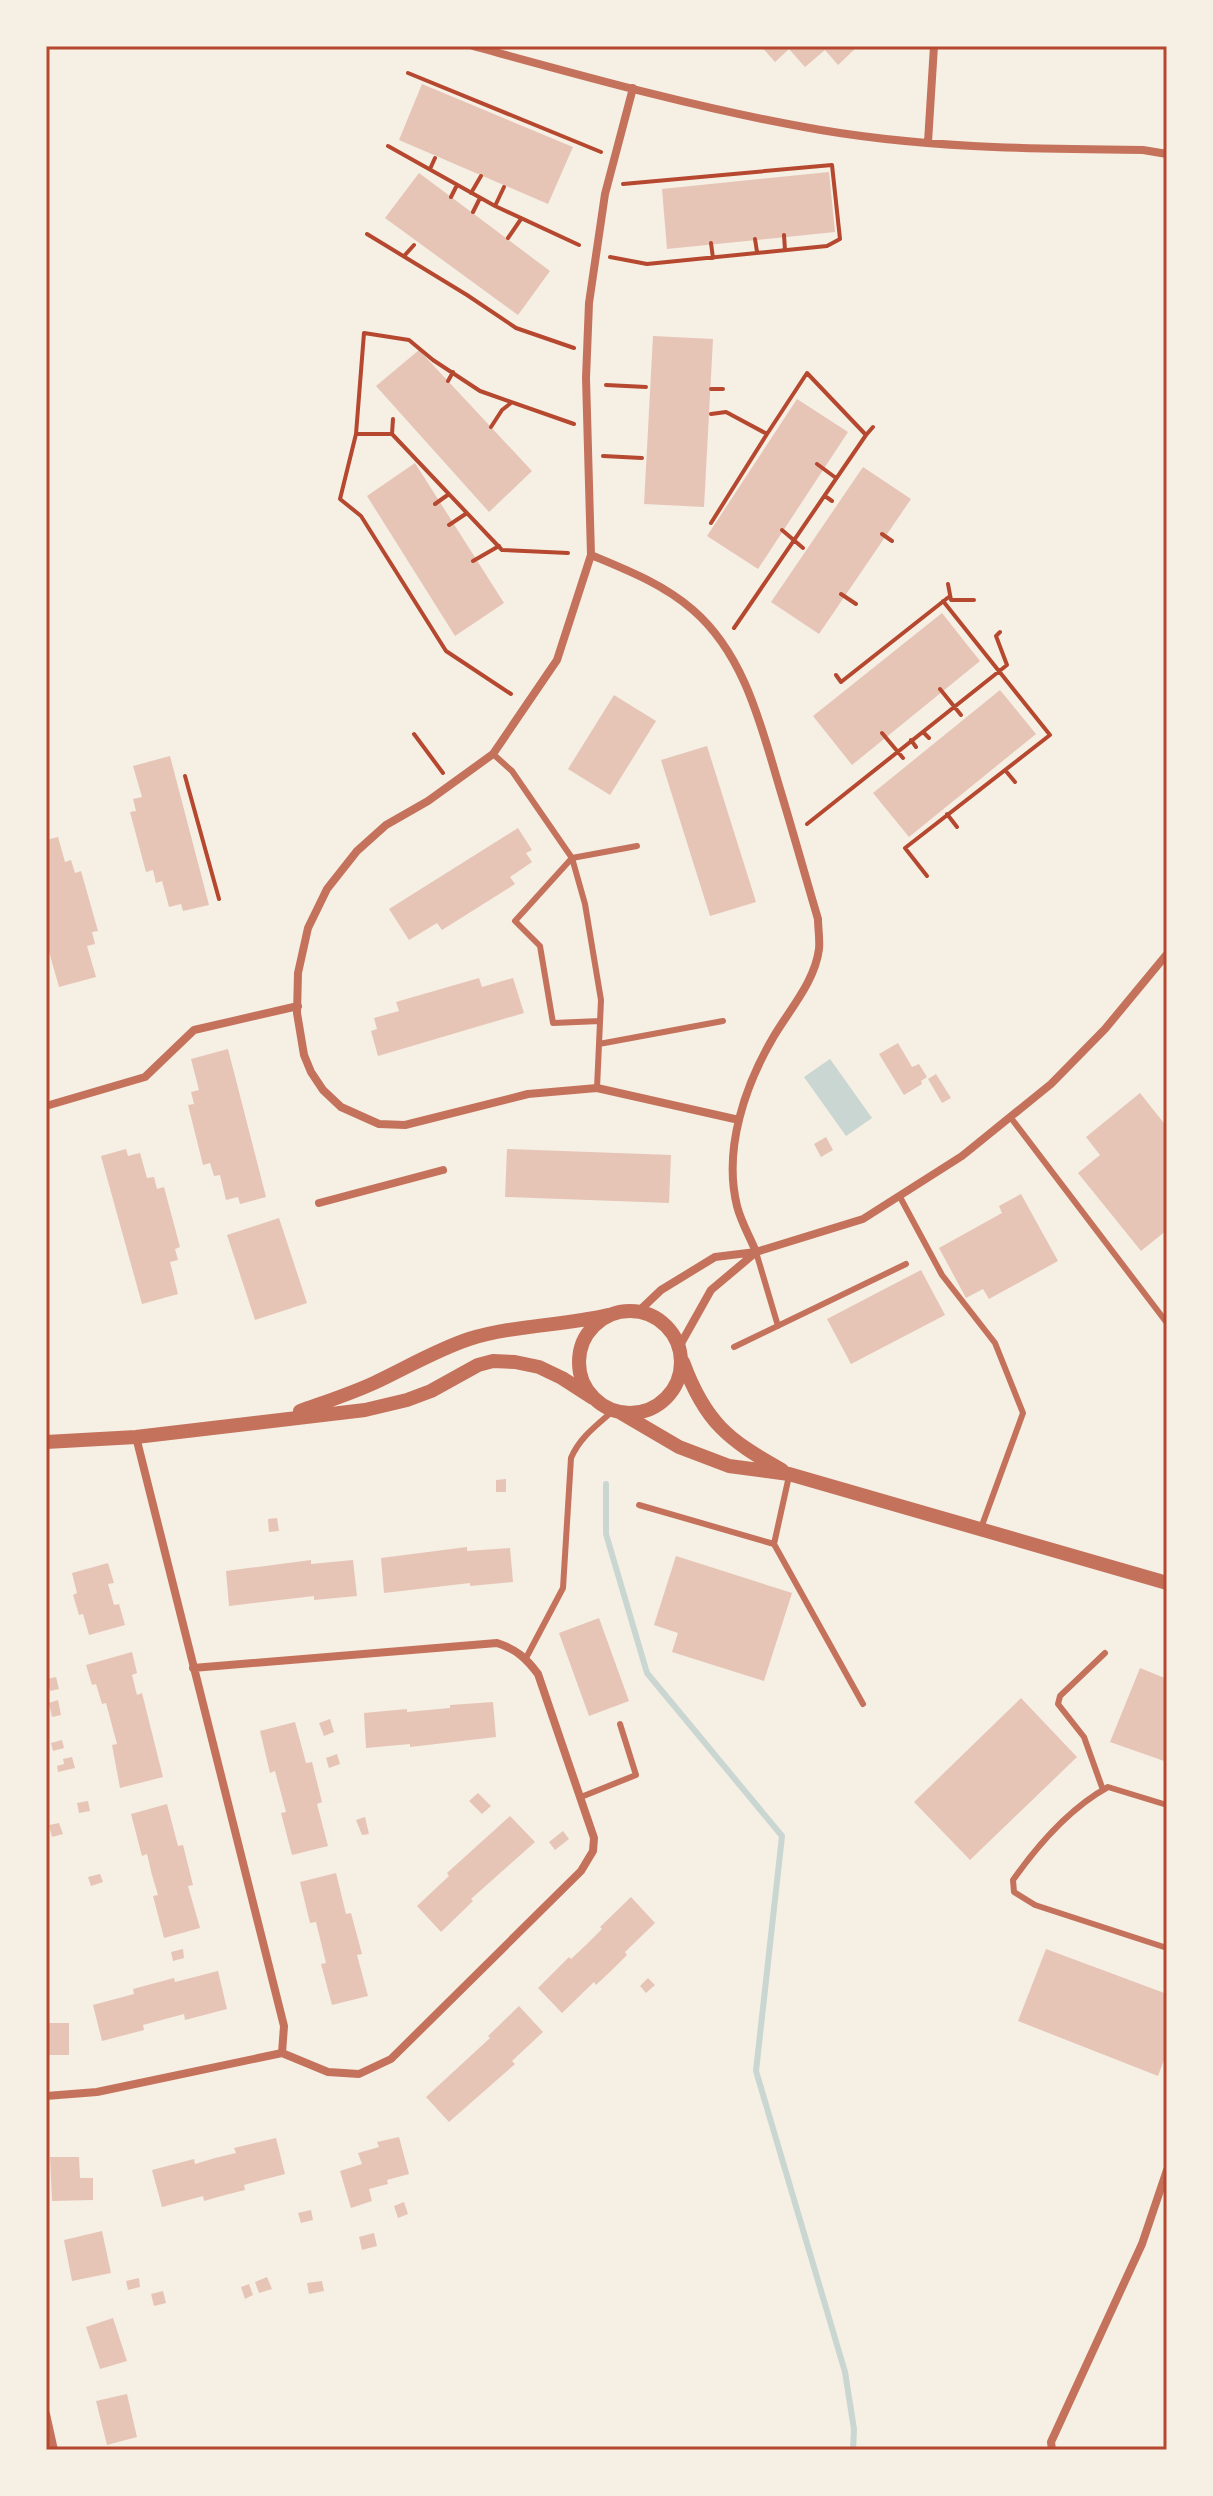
<svg xmlns="http://www.w3.org/2000/svg" width="1213" height="2496" viewBox="0 0 1213 2496" font-family="Georgia,serif">
	<style>
		.water { fill: #c9d6d2 }
		.lines { fill: none; stroke-linecap: round; stroke-linejoin: round }
		.stream { stroke: #c9d6d2; stroke-width: 6 }
		.building { fill: #e6c5b7 }
		.path { stroke: #b5482f; stroke-width: 4 }
		.service { stroke: #c5725c; stroke-width: 6 }
		.minor { stroke: #c5725c; stroke-width: 8 }
		.tertiary { stroke: #c5725c; stroke-width: 14 }
		.neatline { fill: none; stroke: #b5482f; stroke-width: 3 }
	</style>
	<rect width="100%" height="100%" fill="#f6efe4"/>
	<!-- water -->
	<path class="water" d="M 830,1059 L 872,1118 L 846,1136 L 804,1077 Z"/>
	<g class="lines">
		<!-- stream -->
		<path class="stream" d="M 606,1484 L 606,1534 L 647,1673 L 782,1836 L 756,2071 L 845,2372 L 854,2429 L 853,2450"/>
	</g>
	<!-- building -->
	<path class="building" d="M 761,46 L 858,46 L 838,65 L 825,50 L 805,67 L 789,49 L 775,62 Z
		M 422,84 L 573,147 L 548,204 L 399,140 Z
		M 829,172 L 835,232 L 667,249 L 662,189 Z
		M 419,173 L 550,271 L 518,315 L 385,218 Z
		M 653,336 L 713,339 L 704,507 L 644,504 Z
		M 419,350 L 532,471 L 489,512 L 376,386 Z
		M 797,399 L 848,432 L 758,569 L 707,536 Z
		M 415,463 L 504,603 L 455,636 L 367,496 Z
		M 863,467 L 911,499 L 819,634 L 771,602 Z
		M 942,613 L 980,661 L 852,765 L 813,716 Z
		M 1000,690 L 1036,734 L 909,837 L 873,793 Z
		M 614,695 L 656,721 L 610,795 L 568,769 Z
		M 707,746 L 756,902 L 710,916 L 661,760 Z
		M 170,756 L 209,905 L 183,911 L 181,904 L 169,907 L 162,881 L 156,883 L 153,870 L 146,872 L 130,812 L 136,811 L 133,799 L 142,797 L 133,766 Z
		M 518,828 L 532,850 L 526,853 L 532,862 L 510,877 L 515,884 L 442,930 L 437,923 L 409,940 L 389,909 Z
		M 58,837 L 65,862 L 71,860 L 75,873 L 81,871 L 98,931 L 92,932 L 95,944 L 87,946 L 96,977 L 59,987 L 46,941 L 46,840 Z
		M 479,978 L 482,987 L 513,978 L 524,1013 L 378,1056 L 371,1031 L 377,1029 L 374,1018 L 399,1011 L 396,1002 Z
		M 898,1043 L 912,1067 L 919,1064 L 927,1077 L 921,1081 L 922,1084 L 904,1095 L 879,1054 Z
		M 228,1049 L 266,1197 L 240,1204 L 238,1197 L 226,1200 L 220,1175 L 214,1176 L 210,1163 L 203,1165 L 188,1105 L 194,1104 L 191,1092 L 199,1090 L 191,1059 Z
		M 936,1074 L 951,1098 L 942,1103 L 928,1079 Z
		M 1140,1093 L 1167,1127 L 1167,1230 L 1141,1251 L 1078,1173 L 1100,1155 L 1086,1137 Z
		M 826,1137 L 833,1150 L 821,1157 L 814,1144 Z
		M 126,1149 L 128,1156 L 140,1153 L 147,1178 L 154,1177 L 157,1189 L 164,1187 L 180,1247 L 175,1249 L 178,1260 L 170,1262 L 178,1294 L 142,1304 L 101,1156 Z
		M 507,1149 L 671,1155 L 669,1203 L 505,1197 Z
		M 1021,1194 L 1058,1261 L 989,1299 L 983,1289 L 966,1298 L 939,1248 L 1002,1213 L 999,1206 Z
		M 279,1218 L 307,1303 L 255,1320 L 227,1235 Z
		M 921,1270 L 945,1315 L 851,1364 L 827,1319 Z
		M 506,1479 L 506,1492 L 496,1492 L 496,1480 Z
		M 277,1518 L 279,1531 L 269,1532 L 268,1519 Z
		M 467,1547 L 467,1551 L 510,1548 L 513,1582 L 470,1586 L 470,1583 L 384,1593 L 381,1558 Z
		M 676,1556 L 792,1593 L 764,1681 L 672,1652 L 678,1633 L 654,1625 Z
		M 311,1560 L 311,1564 L 353,1560 L 357,1596 L 314,1600 L 314,1596 L 229,1606 L 226,1571 Z
		M 108,1563 L 114,1583 L 108,1584 L 114,1605 L 119,1604 L 125,1625 L 89,1635 L 83,1614 L 79,1615 L 73,1595 L 77,1593 L 72,1573 Z
		M 599,1618 L 629,1701 L 589,1716 L 559,1633 Z
		M 132,1652 L 137,1673 L 132,1675 L 137,1695 L 142,1693 L 163,1777 L 120,1788 L 112,1745 L 117,1744 L 106,1703 L 102,1704 L 96,1684 L 92,1685 L 86,1665 Z
		M 1140,1668 L 1167,1679 L 1167,1762 L 1110,1742 Z
		M 56,1677 L 59,1689 L 50,1691 L 47,1679 Z
		M 1021,1698 L 1077,1757 L 970,1860 L 914,1802 Z
		M 58,1700 L 61,1715 L 52,1717 L 49,1703 Z
		M 493,1702 L 496,1737 L 410,1747 L 410,1744 L 366,1748 L 364,1713 L 407,1709 L 407,1712 L 428,1710 L 450,1708 L 450,1705 Z
		M 330,1719 L 334,1732 L 324,1736 L 319,1723 Z
		M 295,1722 L 306,1763 L 312,1762 L 322,1802 L 317,1804 L 328,1846 L 292,1855 L 281,1813 L 286,1812 L 275,1771 L 270,1773 L 260,1731 Z
		M 62,1740 L 64,1748 L 53,1751 L 51,1743 Z
		M 337,1754 L 340,1764 L 329,1768 L 326,1758 Z
		M 72,1757 L 75,1768 L 58,1772 L 57,1766 L 64,1764 L 63,1759 Z
		M 478,1793 L 491,1806 L 482,1814 L 469,1801 Z
		M 88,1801 L 90,1811 L 79,1813 L 77,1803 Z
		M 167,1804 L 178,1846 L 183,1845 L 193,1885 L 188,1886 L 200,1928 L 164,1938 L 153,1896 L 158,1895 L 152,1875 L 147,1854 L 142,1856 L 131,1814 Z
		M 510,1816 L 535,1842 L 471,1899 L 473,1901 L 441,1932 L 417,1906 L 449,1876 L 447,1873 Z
		M 365,1817 L 369,1834 L 362,1835 L 356,1820 Z
		M 59,1823 L 63,1834 L 52,1837 L 49,1825 Z
		M 563,1831 L 569,1839 L 555,1850 L 549,1842 Z
		M 336,1873 L 346,1914 L 351,1913 L 362,1954 L 357,1955 L 368,1996 L 332,2005 L 321,1964 L 326,1963 L 316,1922 L 310,1923 L 300,1882 Z
		M 100,1874 L 103,1882 L 91,1886 L 88,1877 Z
		M 631,1897 L 655,1923 L 625,1952 L 627,1955 L 611,1971 L 596,1985 L 594,1982 L 562,2013 L 538,1988 L 569,1957 L 571,1959 L 586,1945 L 602,1929 L 600,1927 Z
		M 183,1949 L 184,1958 L 173,1961 L 171,1952 Z
		M 1046,1949 L 1167,1994 L 1167,2052 L 1158,2076 L 1018,2021 Z
		M 218,1971 L 227,2009 L 185,2020 L 184,2014 L 143,2025 L 144,2030 L 102,2041 L 93,2005 L 134,1994 L 133,1989 L 174,1978 L 175,1982 Z
		M 648,1978 L 655,1985 L 646,1993 L 640,1986 Z
		M 519,2006 L 543,2032 L 512,2061 L 515,2064 L 449,2122 L 426,2097 L 490,2038 L 488,2036 Z
		M 46,2023 L 69,2023 L 69,2055 L 46,2055 Z
		M 399,2137 L 409,2174 L 387,2180 L 388,2184 L 369,2189 L 372,2201 L 351,2208 L 340,2171 L 362,2164 L 358,2153 L 379,2147 L 377,2142 Z
		M 276,2138 L 285,2174 L 244,2185 L 245,2190 L 225,2195 L 204,2201 L 203,2196 L 162,2207 L 152,2170 L 194,2159 L 195,2164 L 215,2158 L 236,2153 L 234,2148 Z
		M 50,2157 L 79,2157 L 80,2178 L 93,2178 L 93,2200 L 52,2201 Z
		M 404,2202 L 408,2214 L 398,2218 L 394,2206 Z
		M 311,2210 L 313,2220 L 301,2223 L 298,2213 Z
		M 102,2231 L 111,2273 L 72,2281 L 64,2240 Z
		M 374,2233 L 377,2246 L 362,2250 L 359,2237 Z
		M 267,2277 L 272,2289 L 259,2293 L 255,2282 Z
		M 139,2278 L 140,2287 L 128,2290 L 126,2281 Z
		M 322,2281 L 324,2291 L 309,2294 L 307,2283 Z
		M 249,2284 L 253,2295 L 245,2299 L 241,2287 Z
		M 163,2291 L 166,2303 L 154,2306 L 151,2294 Z
		M 113,2318 L 127,2361 L 100,2369 L 86,2327 Z
		M 127,2394 L 137,2437 L 107,2445 L 96,2401 Z"/>
	<g class="lines">
		<!-- path -->
		<path class="path" d="M 408,73 L 601,152
			M 388,146 L 495,206 L 579,245
			M 430,169 L 435,158
			M 471,193 L 481,176
			M 451,197 L 457,185
			M 495,206 L 504,187
			M 473,212 L 480,198
			M 367,234 L 467,295 L 516,328 L 574,348
			M 784,235 L 785,250
			M 508,238 L 521,219
			M 755,239 L 757,252
			M 711,243 L 713,258
			M 404,256 L 414,245
			M 610,257 L 647,264 L 827,246 L 840,239 L 832,165 L 623,184
			M 448,381 L 453,372
			M 606,385 L 646,387
			M 711,389 L 723,389
			M 711,414 L 726,412 L 767,434 L 807,373 L 866,435 L 734,628
			M 491,427 L 502,410 L 511,403
			M 357,434 L 392,434 L 502,550 L 568,553
			M 392,434 L 393,419
			M 866,435 L 873,427
			M 603,456 L 642,458
			M 817,464 L 836,478
			M 825,496 L 832,501
			M 435,504 L 449,494
			M 711,523 L 767,434
			M 449,525 L 467,513
			M 782,530 L 803,548
			M 882,534 L 892,541 L 889,539
			M 473,561 L 499,546
			M 948,584 L 951,600 L 974,600
			M 841,594 L 856,604 L 853,602
			M 836,675 L 841,682 L 950,596
			M 940,689 L 961,715
			M 511,694 L 446,651 L 361,516 L 340,499 L 356,434 L 364,333 L 409,340 L 433,360 L 480,391 L 574,424
			M 923,732 L 929,738
			M 882,733 L 903,758
			M 414,734 L 443,773
			M 911,740 L 916,747
			M 1005,770 L 1015,782
			M 185,776 L 219,899
			M 947,814 L 957,827
			M 807,824 L 1007,665 L 996,636 L 1000,632
			M 927,876 L 905,848 L 1050,735 L 943,601"/>
		<!-- service -->
		<path class="service" d="M 493,754 L 512,771 L 572,858 L 585,904 L 601,1000 L 597,1088
			M 600,1021 L 553,1023 L 540,946 L 515,921 L 572,858 L 637,846
			M 599,1044 L 723,1021
			M 1011,1118 L 1167,1323
			M 900,1197 L 942,1275 L 995,1343 L 1023,1413 L 981,1528
			M 756,1252 L 778,1326
			M 734,1347 L 906,1264
			M 789,1476 L 774,1544 L 863,1704
			M 639,1505 L 774,1544
			M 526,1658 L 563,1588 L 571,1458 C 580,1437 597,1425 614,1410
			M 1103,1790 L 1084,1737 L 1058,1704 L 1060,1696 L 1105,1653
			M 581,1797 L 636,1775 L 620,1724
			M 1167,1805 L 1108,1787 C 1070,1808 1037,1846 1013,1880 L 1014,1892 L 1035,1905 L 1167,1948"/>
		<!-- minor -->
		<path class="minor" d="M 473,46 C 583,76 693,107 804,127 C 916,148 1030,149 1143,150 L 1167,154
			M 633,88 L 605,194 L 589,303 L 586,378 L 591,555 L 557,660 L 493,754 L 428,801 L 386,825 L 357,851 L 327,889 L 308,928 L 298,973 L 297,1013 L 304,1055 L 311,1072 L 323,1090 L 341,1107 L 379,1124 L 405,1125 L 528,1094 L 597,1088 L 739,1120
			M 928,142 L 934,46
			M 591,555 C 627,570 663,584 693,610 C 745,655 761,726 780,789 C 793,832 805,875 818,919 C 818,928 820,940 819,949 C 815,981 790,1009 774,1036 C 745,1085 723,1149 737,1206 C 741,1222 750,1237 756,1252
			M 46,1106 L 145,1077 L 194,1030 L 298,1006
			M 319,1203 L 443,1170
			M 639,1311 L 661,1290 L 715,1257 L 756,1252 L 863,1219 L 962,1156 L 1051,1084 L 1105,1029 L 1167,954
			M 679,1347 L 711,1290 L 755,1253
			M 136,1437 L 284,2026 L 282,2053
			M 193,1668 L 497,1643 C 516,1649 526,1658 538,1674 L 594,1838 L 593,1851 L 581,1871 L 391,2059 L 359,2074 L 328,2072 L 282,2053
			M 46,2096 L 97,2092 L 282,2053
			M 46,2414 L 54,2450
			M 1052,2450 L 1051,2442 L 1142,2244 L 1167,2170"/>
		<!-- tertiary -->
		<path class="tertiary" d="M579 1362a51 51 0 1 1 102 0a51 51 0 1 1-102 0Z
			M 683,1362 C 705,1422 728,1440 782,1470
			M 300,1411 C 325,1402 350,1394 374,1383 C 406,1368 436,1350 469,1339 C 514,1325 562,1326 608,1315
			M 621,1413 L 679,1447 L 729,1466 L 789,1474 L 1167,1583
			M 46,1442 L 136,1437 L 365,1410 L 407,1400 L 431,1391 L 478,1365 L 493,1361 L 515,1362 L 539,1367 L 562,1378 L 593,1398"/>
	</g>
	<!-- border -->
	<rect width="1213" height="2496" fill="none" stroke="#f6efe4" stroke-width="96"/>
	<rect x="48" y="48" width="1117" height="2400" class="neatline"/>
</svg>
